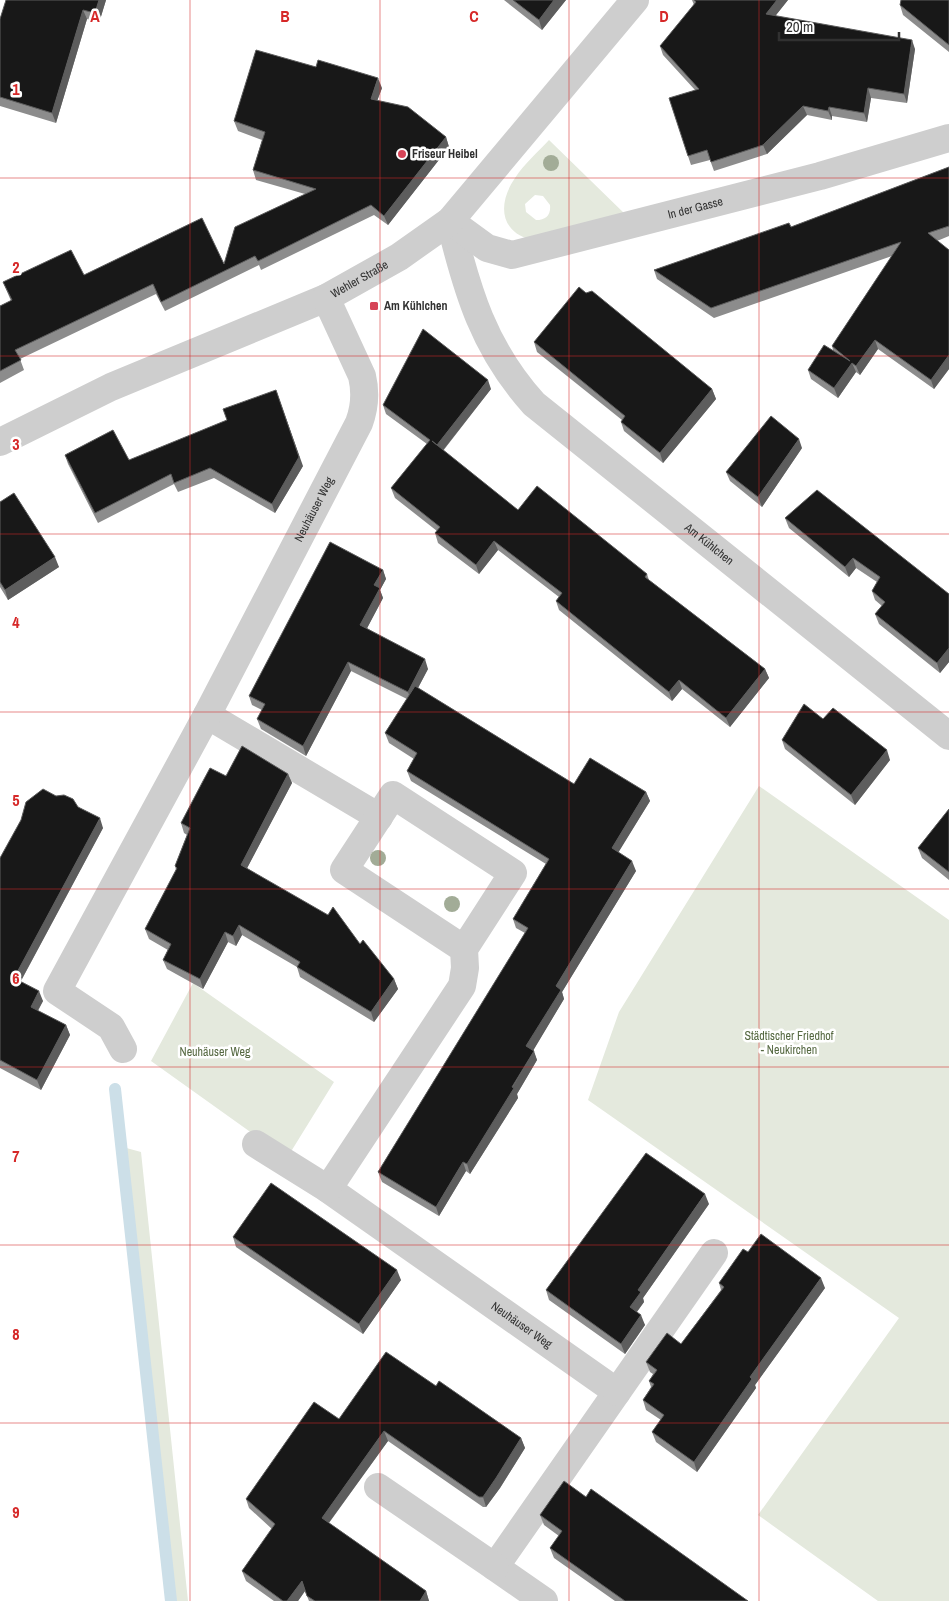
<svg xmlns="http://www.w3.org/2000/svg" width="949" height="1601" viewBox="0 0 949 1601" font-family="'Archivo Narrow',sans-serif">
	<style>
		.green { fill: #e4e9dd; fill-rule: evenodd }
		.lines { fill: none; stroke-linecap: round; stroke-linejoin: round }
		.stream { stroke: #ccdfe8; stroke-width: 12 }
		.minor { stroke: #cecece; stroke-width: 28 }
		.tree { fill: #a2ac97 }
		.wall { fill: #8c8c8c }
		.shaded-wall { fill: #5d5d5d }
		.building { fill: #181818; stroke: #5d5d5d }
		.grid { fill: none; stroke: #d62828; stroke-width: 1; stroke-opacity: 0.55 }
		.poi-dot { fill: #d64457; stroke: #fff; stroke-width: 2 }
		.labels { text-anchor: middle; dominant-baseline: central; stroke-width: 5; stroke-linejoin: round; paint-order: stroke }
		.poi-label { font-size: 12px; font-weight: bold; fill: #313131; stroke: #fff; text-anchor: start }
		.street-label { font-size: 12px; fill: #313131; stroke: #fff }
		.park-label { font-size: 12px; fill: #566942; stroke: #fff }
		.grid-label { font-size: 16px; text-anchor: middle; font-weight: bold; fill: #d62828; stroke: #fff; stroke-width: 5; stroke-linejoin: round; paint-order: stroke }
	</style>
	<rect width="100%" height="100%" fill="#fff"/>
	<!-- green -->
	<path class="green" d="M 549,140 L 627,216 L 531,240 C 499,231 498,203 515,178 C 524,164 538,152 549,140 ZM 535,195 L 543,196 L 550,205 C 551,215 546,220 536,220 L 526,212 L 525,204 Z
		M 759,786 L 949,920 L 949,1601 L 878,1601 L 758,1515 L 899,1318 L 588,1100 L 619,1012 Z
		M 193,983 L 334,1082 L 287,1158 L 151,1061 Z
		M 119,1146 L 141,1152 L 188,1601 L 167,1601 Z"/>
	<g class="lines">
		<!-- stream -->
		<path class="stream" d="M 115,1089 L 171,1601"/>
		<!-- minor -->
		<g class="minor">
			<path id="s1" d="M 450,221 C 467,291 484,349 534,404 L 949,736"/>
			<path id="s2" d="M 450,221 L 487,248 L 512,255 L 820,176 L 949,138"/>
			<path id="s3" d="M 0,442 L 111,387 L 326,298 L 399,257 L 450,221 L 635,0"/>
			<path d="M 207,715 L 379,817"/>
			<path id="s4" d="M 464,949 L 344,870 L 393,795 L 513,873 L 464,949 L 465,968 L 462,986 L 328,1189 L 617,1392 L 495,1567 L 544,1601"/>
			<path id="s5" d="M 123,1049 L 111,1027 L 57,991 L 207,715 L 359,423 C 365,407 366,393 362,376 L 326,298"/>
			<path d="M 256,1144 L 328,1189"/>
			<path d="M 617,1392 L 714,1253"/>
			<path d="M 378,1487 L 495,1567"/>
		</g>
	</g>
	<!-- trees -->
	<g class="tree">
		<circle cx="551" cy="163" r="8"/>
		<circle cx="378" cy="858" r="8"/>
		<circle cx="452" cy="904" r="8"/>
	</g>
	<!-- wall -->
	<path class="wall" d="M 6,0 L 106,0 L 99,23 L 87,19 L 56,123 L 0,106 L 0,19 Z
		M 504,0 L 566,0 L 542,30 Z
		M 692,0 L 788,0 L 775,16 L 915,49 L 907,103 L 871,98 L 867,122 L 832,116 L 832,120 L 807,115 L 767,154 L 714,171 L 710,160 L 691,165 L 688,156 L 695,90 L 663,55 L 660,46 L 694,5 Z
		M 949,0 L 949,52 L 903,15 L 900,5 Z
		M 382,88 L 377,101 L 446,137 L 449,147 L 388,225 L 374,215 L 261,270 L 259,265 L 165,311 L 156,294 L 20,359 L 24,370 L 0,383 L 0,306 L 11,301 L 3,282 L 224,264 L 305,194 L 256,180 L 253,170 L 262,140 L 238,131 L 234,121 Z
		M 949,167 L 949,236 L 937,241 L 949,250 L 949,369 L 934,389 L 878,349 L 860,375 L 856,372 L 838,398 L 811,379 L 808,370 L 833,350 L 832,346 L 892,256 L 714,318 L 657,279 L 654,270 L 791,227 Z
		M 534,342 L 712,389 L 716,399 L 663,463 L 624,431 L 621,422 L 622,420 L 537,352 Z
		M 491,389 L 443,451 L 518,510 L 647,574 L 649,580 L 765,669 L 769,678 L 730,727 L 682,689 L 672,701 L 559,610 L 556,601 L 559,597 L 498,550 L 479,574 L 438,543 L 435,533 L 437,531 L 395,498 L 391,488 L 427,444 L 386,414 L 383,405 Z
		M 802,448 L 762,507 L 730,481 L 726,472 Z
		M 65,455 L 129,460 L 303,466 L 275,513 L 214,478 L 178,492 L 174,484 L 98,523 L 68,464 Z
		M 0,502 L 59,567 L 8,600 L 0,587 Z
		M 785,518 L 949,594 L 949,662 L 940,673 L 879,624 L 875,614 L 882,606 L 875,600 L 872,591 L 877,582 L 856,568 L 849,577 L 789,528 Z
		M 383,570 L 386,579 L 380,590 L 383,598 L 367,628 L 428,669 L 418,688 L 574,784 L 646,792 L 650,801 L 618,852 L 636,871 L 562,992 L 564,999 L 533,1050 L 537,1060 L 517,1094 L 518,1098 L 470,1174 L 466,1171 L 439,1216 L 382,1182 L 378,1172 L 525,933 L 516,928 L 513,919 L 546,864 L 411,781 L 407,771 L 414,759 L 389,743 L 385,733 L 407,699 L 351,671 L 306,756 L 261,729 L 257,719 L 262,710 L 252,705 L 249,696 Z
		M 823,719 L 890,760 L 855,805 L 785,749 L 782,740 Z
		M 288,774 L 292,783 L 247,868 L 360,944 L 394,979 L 398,989 L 374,1022 L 300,977 L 297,967 L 242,935 L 236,946 L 228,942 L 203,989 L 167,969 L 163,960 L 168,950 L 149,939 L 145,929 L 176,870 L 175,866 L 187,835 L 184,833 L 181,823 L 226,776 Z
		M 78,807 L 103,828 L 21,981 L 43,1001 L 38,1011 L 66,1025 L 70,1035 L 41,1090 L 0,1068 L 0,858 Z
		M 949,809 L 949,880 L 922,858 L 918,848 Z
		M 709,1204 L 643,1298 L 644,1302 L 637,1312 L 645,1325 L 625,1354 L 549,1300 L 546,1290 Z
		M 233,1237 L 401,1280 L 363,1334 L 236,1247 Z
		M 748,1252 L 825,1288 L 755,1385 L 756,1388 L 697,1472 L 656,1442 L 652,1432 L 661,1420 L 646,1410 L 643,1400 L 651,1387 L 649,1381 L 653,1374 L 650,1372 L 646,1362 L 681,1344 L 721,1290 L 719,1283 Z
		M 436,1386 L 521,1438 L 525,1448 L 500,1488 L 486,1507 L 483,1507 L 388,1441 L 329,1523 L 426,1591 L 429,1601 L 309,1601 L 305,1591 L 298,1601 L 274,1601 L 246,1581 L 242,1571 L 272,1529 L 249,1508 L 246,1499 L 339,1419 Z
		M 586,1497 L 748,1601 L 615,1601 L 554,1558 L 550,1548 L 559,1536 L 544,1525 L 540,1515 Z"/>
	<!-- shaded-wall -->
	<path class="shaded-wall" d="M 99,0 L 106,0 L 99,23 L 95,13 Z
		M 554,0 L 566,0 L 542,30 L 539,20 Z
		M 777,0 L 788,0 L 769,24 L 766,14 Z
		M 83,10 L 87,19 L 56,123 L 52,113 Z
		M 912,40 L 915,49 L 907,103 L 904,94 Z
		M 378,78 L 382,88 L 374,109 L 371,99 Z
		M 868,88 L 871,98 L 867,122 L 864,113 Z
		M 803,106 L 807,115 L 767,154 L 763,145 Z
		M 829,107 L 832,116 L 832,120 L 828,111 Z
		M 446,137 L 449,147 L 388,225 L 384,216 Z
		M 875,340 L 878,349 L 860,375 L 856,366 Z
		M 949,355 L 949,369 L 934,389 L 931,380 Z
		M 852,363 L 856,372 L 838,398 L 834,388 Z
		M 488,380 L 491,389 L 440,454 L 437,445 Z
		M 712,389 L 716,399 L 663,463 L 660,453 Z
		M 276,390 L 303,466 L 275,513 L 272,504 Z
		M 799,439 L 802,448 L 762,507 L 758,497 Z
		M 494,541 L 498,550 L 479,574 L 476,565 Z
		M 55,557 L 59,567 L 8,600 L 5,590 Z
		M 853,558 L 856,568 L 849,577 L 845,567 Z
		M 383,570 L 386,579 L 380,590 L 383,598 L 364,634 L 360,625 L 374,585 Z
		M 949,648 L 949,662 L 940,673 L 937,663 Z
		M 425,659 L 428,669 L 411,701 L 408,692 Z
		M 348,662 L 351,671 L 306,756 L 303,746 Z
		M 765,669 L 769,678 L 730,727 L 726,718 Z
		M 679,680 L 682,689 L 672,701 L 669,692 Z
		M 887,750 L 890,760 L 855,805 L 851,795 Z
		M 288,774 L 292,783 L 244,874 L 241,865 Z
		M 646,792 L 650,801 L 615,858 L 612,848 Z
		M 100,818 L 103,828 L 17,988 L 14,978 Z
		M 632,861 L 636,871 L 562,992 L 564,999 L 530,1056 L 526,1046 L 556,986 Z
		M 239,925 L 242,935 L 236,946 L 233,936 Z
		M 225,932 L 228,942 L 203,989 L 200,979 Z
		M 394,979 L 398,989 L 374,1022 L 371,1012 Z
		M 39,991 L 43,1001 L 34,1017 L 31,1007 Z
		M 66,1025 L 70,1035 L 41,1090 L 37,1080 Z
		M 534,1051 L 537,1060 L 517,1094 L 518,1098 L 470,1174 L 467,1164 Z
		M 463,1162 L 466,1171 L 439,1216 L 436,1207 Z
		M 705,1194 L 709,1204 L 643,1298 L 644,1302 L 633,1317 L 630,1307 L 638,1290 Z
		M 397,1270 L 401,1280 L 363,1334 L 359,1324 Z
		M 821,1278 L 825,1288 L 755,1385 L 756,1388 L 697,1472 L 694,1462 L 750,1377 Z
		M 641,1315 L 645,1325 L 625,1354 L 621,1344 Z
		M 384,1431 L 388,1441 L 325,1528 L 322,1518 Z
		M 521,1438 L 525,1448 L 500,1488 L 486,1507 L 483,1497 Z
		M 302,1581 L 305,1591 L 298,1601 L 287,1601 Z
		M 426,1591 L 429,1601 L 420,1601 Z"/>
	<!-- building -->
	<path class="building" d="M 6,0 L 99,0 L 95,13 L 83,10 L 52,113 L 0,97 L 0,19 Z
		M 513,0 L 554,0 L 539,20 Z
		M 694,0 L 777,0 L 766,14 L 912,40 L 904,94 L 868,88 L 864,113 L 829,107 L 828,111 L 803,106 L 763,145 L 711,162 L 707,150 L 688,156 L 669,98 L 699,89 L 660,46 L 696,2 Z
		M 901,0 L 949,0 L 949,45 L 900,5 Z
		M 256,50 L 316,67 L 318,60 L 378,78 L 371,99 L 408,107 L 446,137 L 384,216 L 371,205 L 258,261 L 255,256 L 161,302 L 153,284 L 15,350 L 21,360 L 0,371 L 0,306 L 12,300 L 3,282 L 71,250 L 84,275 L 202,218 L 224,264 L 235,227 L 316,189 L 253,170 L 265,132 L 234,121 Z
		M 949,167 L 949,226 L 928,233 L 949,250 L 949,355 L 931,380 L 875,340 L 856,366 L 852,363 L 834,388 L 808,370 L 824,345 L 850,361 L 832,346 L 901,242 L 711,308 L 654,270 L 789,223 L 791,227 Z
		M 579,287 L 586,293 L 592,291 L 712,389 L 660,453 L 621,422 L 625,416 L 534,342 Z
		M 423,329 L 488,380 L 437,445 L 432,441 L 518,510 L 537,486 L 647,574 L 645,577 L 765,669 L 726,718 L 679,680 L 669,692 L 556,601 L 562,593 L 494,541 L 476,565 L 435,533 L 440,527 L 391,488 L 430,440 L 383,405 Z
		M 276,390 L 299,457 L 272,504 L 210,468 L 174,483 L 171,474 L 95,513 L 65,455 L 113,430 L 129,460 L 227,420 L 223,409 Z
		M 771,416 L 799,439 L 758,497 L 726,472 Z
		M 817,490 L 949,594 L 949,648 L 937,663 L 875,614 L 885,602 L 872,591 L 880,577 L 853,558 L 845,567 L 785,518 Z
		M 14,493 L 55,557 L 5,590 L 0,582 L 0,502 Z
		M 330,542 L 383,570 L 374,585 L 380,588 L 360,625 L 425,659 L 408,692 L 348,662 L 303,746 L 257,719 L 265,704 L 249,696 Z
		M 415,686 L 574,784 L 590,758 L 646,792 L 612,848 L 632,861 L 556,986 L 561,990 L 526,1046 L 534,1051 L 512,1087 L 514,1088 L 467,1164 L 463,1162 L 436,1207 L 378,1172 L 528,928 L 513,919 L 549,859 L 407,771 L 417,753 L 385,733 Z
		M 804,704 L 823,719 L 833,708 L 887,750 L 851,795 L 782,740 Z
		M 242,746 L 288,774 L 241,865 L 328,915 L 333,907 L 360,944 L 363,940 L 394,979 L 371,1012 L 297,967 L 300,962 L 239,925 L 233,936 L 225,932 L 200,979 L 163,960 L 171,944 L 145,929 L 177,868 L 175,866 L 190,828 L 181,823 L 203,781 L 210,768 L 226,776 Z
		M 43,789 L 56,796 L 64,795 L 73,799 L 78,807 L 100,818 L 14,978 L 39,991 L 31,1007 L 66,1025 L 37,1080 L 0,1060 L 0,858 L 21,820 L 26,802 Z
		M 949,809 L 949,872 L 918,848 Z
		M 646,1153 L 705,1194 L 638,1290 L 641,1292 L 630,1307 L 641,1315 L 621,1344 L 546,1290 Z
		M 271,1183 L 397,1270 L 359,1324 L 233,1237 Z
		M 761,1234 L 821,1278 L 750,1377 L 752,1379 L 694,1462 L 652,1432 L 664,1415 L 643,1400 L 654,1384 L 649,1381 L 657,1370 L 646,1362 L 667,1333 L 681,1344 L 724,1287 L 719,1283 L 743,1249 L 748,1252 Z
		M 386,1352 L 436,1386 L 439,1381 L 521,1438 L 496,1478 L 483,1497 L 479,1497 L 384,1431 L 322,1518 L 426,1591 L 420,1601 L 315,1601 L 307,1596 L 302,1581 L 287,1601 L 283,1601 L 242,1571 L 275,1524 L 246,1499 L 314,1402 L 339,1419 Z
		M 564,1481 L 586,1497 L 591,1489 L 748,1601 L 625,1601 L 550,1548 L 562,1531 L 540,1515 Z"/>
	<!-- grid -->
	<path class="grid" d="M 190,0 L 190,1601M 380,0 L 380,1601M 569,0 L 569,1601M 759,0 L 759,1601M 0,178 L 949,178M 0,356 L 949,356M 0,534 L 949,534M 0,712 L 949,712M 0,889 L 949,889M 0,1067 L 949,1067M 0,1245 L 949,1245M 0,1423 L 949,1423"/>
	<!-- markers -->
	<g class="poi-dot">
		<circle cx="402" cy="154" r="5"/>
		<rect x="369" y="301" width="10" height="10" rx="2.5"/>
	</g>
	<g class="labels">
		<!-- poi labels -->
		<g class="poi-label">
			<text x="412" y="154">Friseur Heibel</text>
			<text x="384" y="306">Am Kühlchen</text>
		</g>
		<!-- street labels -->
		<g class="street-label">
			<text stroke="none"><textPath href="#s2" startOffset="261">In der Gasse</textPath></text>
			<text stroke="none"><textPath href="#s3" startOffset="395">Wehler Straße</textPath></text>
			<text stroke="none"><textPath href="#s5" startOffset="636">Neuhäuser Weg</textPath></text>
			<text stroke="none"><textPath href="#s1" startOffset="428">Am Kühlchen</textPath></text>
			<text stroke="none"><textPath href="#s4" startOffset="984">Neuhäuser Weg</textPath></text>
		</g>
		<!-- park labels -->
		<g class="park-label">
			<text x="789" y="1036">Städtischer Friedhof<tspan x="789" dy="14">- Neukirchen</tspan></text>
			<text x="215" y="1052">Neuhäuser Weg</text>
		</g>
	</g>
	<g class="grid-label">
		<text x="95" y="22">A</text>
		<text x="285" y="22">B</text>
		<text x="474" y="22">C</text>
		<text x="664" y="22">D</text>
		<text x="16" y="95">1</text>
		<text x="16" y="273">2</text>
		<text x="16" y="450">3</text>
		<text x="16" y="628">4</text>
		<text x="16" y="806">5</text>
		<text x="16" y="984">6</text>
		<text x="16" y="1162">7</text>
		<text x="16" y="1340">8</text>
		<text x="16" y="1518">9</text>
	</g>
	<!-- scale -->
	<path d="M779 32v8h120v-8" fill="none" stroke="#313131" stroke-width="2.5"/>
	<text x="786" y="32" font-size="15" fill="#313131" stroke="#ffffff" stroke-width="4" paint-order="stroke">20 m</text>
</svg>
